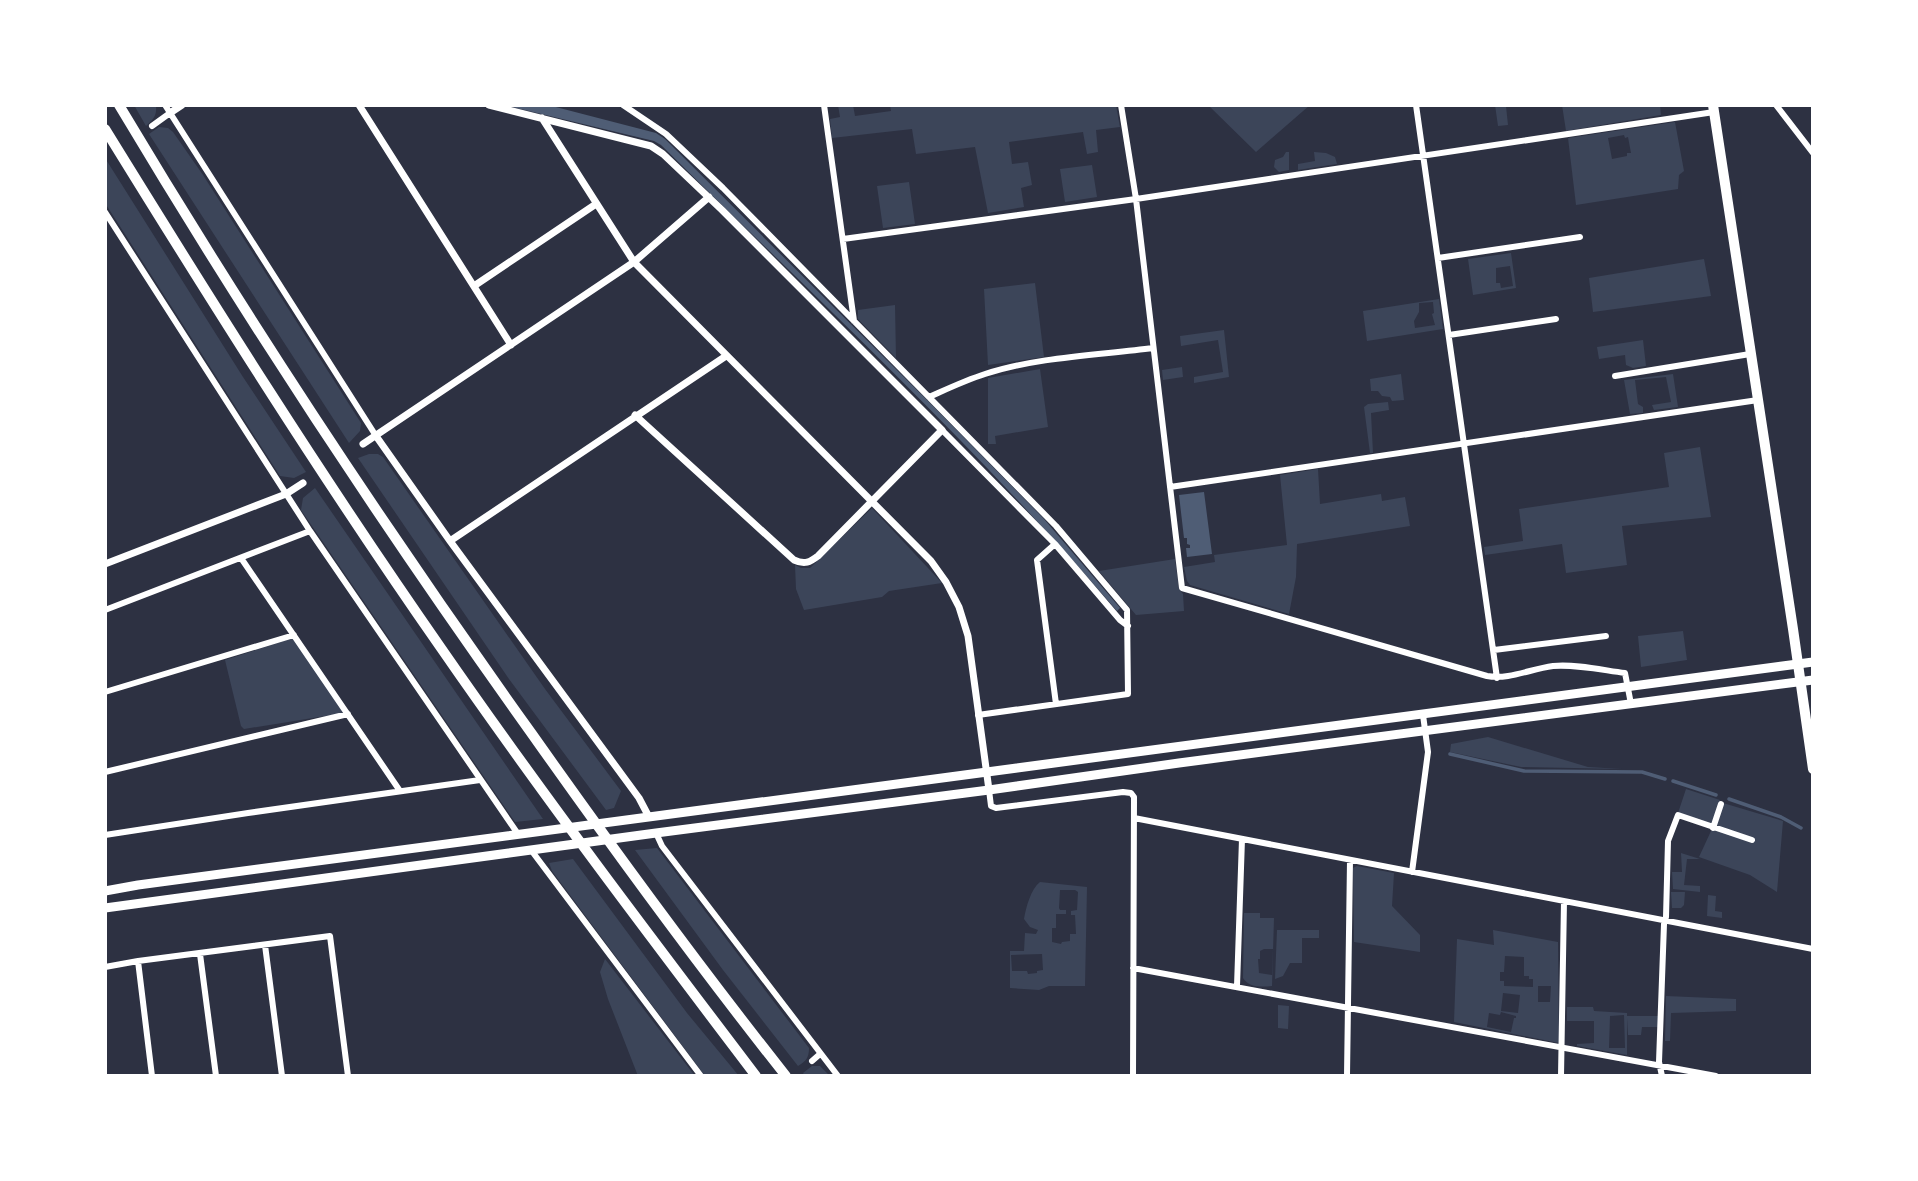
<svg xmlns="http://www.w3.org/2000/svg" width="1918" height="1181" viewBox="0 0 1918 1181" font-family="'IBM Plex Sans',sans-serif">
	<style>
		.green { fill: #3c4559; fill-rule: evenodd }
		.water { fill: #4f5d75 }
		.lines { fill: none; stroke-linecap: round; stroke-linejoin: round }
		.stream { stroke: #4f5d75; stroke-width: 3.5 }
		.minor { stroke: #fff; stroke-width: 6 }
		.tertiary { stroke: #fff; stroke-width: 7 }
		.primary { stroke: #fff; stroke-width: 9 }
		.trunk { stroke: #fff; stroke-width: 10 }
		.motorway { stroke: #fff; stroke-width: 10 }
	</style>
	<rect width="100%" height="100%" fill="#2d3142"/>
	<!-- green -->
	<path class="green" d="M 134,105 L 156,105 C 157,115 154,119 146,126 Z
		M 838,105 L 853,105 L 855,116 L 891,111 L 890,105 L 1116,105 L 1120,127 L 1096,130 L 1098,152 L 1087,154 L 1083,132 L 1009,142 L 1012,164 L 1028,162 L 1032,185 L 1021,188 L 1024,207 L 988,213 L 975,147 L 916,154 L 912,129 L 832,138 L 830,119 L 840,117 Z
		M 1208,105 L 1310,105 L 1256,152 Z
		M 1495,105 L 1513,105 L 1506,106 L 1508,125 L 1498,126 Z
		M 1562,105 L 1660,105 L 1661,115 L 1566,131 Z
		M 1675,122 L 1684,171 L 1679,175 L 1678,189 L 1576,205 L 1568,138 ZM 1624,135 L 1625,138 L 1628,137 L 1631,153 L 1627,153 L 1627,156 L 1612,159 L 1608,138 Z
		M 159,127 L 168,128 L 173,132 L 203,175 L 361,423 L 360,431 L 349,443 L 149,134 Z
		M 1286,152 L 1289,152 L 1289,170 L 1279,172 L 1274,167 L 1275,160 L 1283,157 Z
		M 1314,152 L 1326,153 L 1335,157 L 1337,164 L 1298,170 L 1298,164 L 1315,161 Z
		M 105,158 L 243,377 L 306,472 L 294,478 L 280,476 L 105,203 Z
		M 1092,165 L 1097,197 L 1065,202 L 1060,169 Z
		M 909,182 L 915,224 L 883,228 L 877,186 Z
		M 1511,253 L 1516,288 L 1473,295 L 1468,259 ZM 1510,266 L 1513,286 L 1501,288 L 1500,283 L 1496,283 L 1496,268 Z
		M 1704,259 L 1711,296 L 1593,312 L 1589,278 Z
		M 1035,283 L 1044,357 L 988,365 L 984,289 Z
		M 1439,299 L 1443,329 L 1367,341 L 1363,311 ZM 1433,302 L 1434,313 L 1432,314 L 1435,325 L 1415,328 L 1414,321 L 1419,312 L 1419,303 Z
		M 895,305 L 896,358 L 858,319 L 858,310 Z
		M 1224,330 L 1229,377 L 1194,383 L 1194,377 L 1223,372 L 1218,340 L 1181,346 L 1180,336 Z
		M 1643,340 L 1646,366 L 1633,368 L 1626,365 L 1625,355 L 1599,359 L 1597,347 Z
		M 1182,367 L 1183,377 L 1163,380 L 1162,370 Z
		M 1040,369 L 1048,427 L 995,436 L 996,444 L 988,444 L 988,378 Z
		M 1401,374 L 1404,400 L 1392,401 L 1390,397 L 1382,396 L 1378,391 L 1371,391 L 1370,379 Z
		M 1673,374 L 1678,407 L 1654,410 L 1652,405 L 1671,402 L 1666,377 L 1635,380 L 1638,404 L 1643,407 L 1643,413 L 1630,414 L 1624,380 Z
		M 1388,402 L 1389,410 L 1371,413 L 1373,453 L 1370,453 L 1364,407 L 1368,404 Z
		M 1700,447 L 1711,517 L 1622,526 L 1627,565 L 1566,573 L 1562,544 L 1485,555 L 1484,547 L 1523,541 L 1519,509 L 1669,487 L 1664,453 Z
		M 369,454 L 378,454 L 383,457 L 545,689 L 621,791 L 614,808 L 606,810 L 509,679 L 358,458 Z
		M 1318,469 L 1320,504 L 1381,494 L 1382,501 L 1405,497 L 1410,526 L 1297,544 L 1296,577 L 1289,614 L 1190,585 L 1187,581 L 1184,567 L 1215,562 L 1214,555 L 1287,545 L 1280,475 Z
		M 315,488 L 543,819 L 515,822 L 301,510 L 303,498 Z
		M 872,508 L 942,583 L 889,591 L 882,597 L 804,610 L 796,589 L 795,565 L 801,568 L 810,568 Z
		M 1175,559 L 1179,589 L 1183,594 L 1184,611 L 1136,615 L 1099,571 Z
		M 1683,631 L 1687,660 L 1641,667 L 1638,636 Z
		M 293,638 L 344,713 L 244,729 L 241,726 L 225,660 Z
		M 1488,737 L 1588,767 L 1622,769 L 1521,767 L 1450,752 L 1451,744 Z
		M 1686,789 L 1720,800 L 1712,824 L 1678,813 Z
		M 1723,803 L 1783,821 L 1777,892 L 1750,875 L 1699,857 L 1711,831 L 1714,831 Z
		M 657,848 L 809,1048 C 809,1058 806,1061 798,1066 L 723,970 L 635,850 Z
		M 1681,853 L 1700,859 L 1687,859 L 1684,885 L 1700,886 L 1700,892 L 1673,889 L 1672,872 L 1682,872 Z
		M 573,859 L 687,1013 L 739,1076 L 705,1076 L 552,871 L 549,863 Z
		M 1357,866 L 1394,873 L 1392,906 L 1420,935 L 1420,952 L 1354,942 L 1353,868 Z
		M 1040,882 L 1087,887 L 1085,986 L 1049,986 L 1039,990 L 1010,988 L 1010,951 L 1024,951 L 1025,933 L 1036,934 L 1038,930 L 1030,927 L 1024,919 C 1026,907 1031,889 1040,882 ZM 1060,890 L 1075,890 L 1078,892 L 1077,910 L 1071,911 L 1071,915 L 1075,915 L 1076,934 L 1070,934 L 1070,941 L 1062,942 L 1061,944 L 1052,942 L 1052,928 L 1056,928 L 1056,914 L 1066,914 L 1066,910 L 1060,910 L 1059,908 ZM 1042,954 L 1043,970 L 1037,971 L 1037,973 L 1028,974 L 1027,971 L 1012,971 L 1011,955 Z
		M 1671,892 L 1685,892 L 1684,905 L 1681,908 L 1672,908 Z
		M 1708,895 L 1716,896 L 1715,911 L 1722,912 L 1722,918 L 1707,916 Z
		M 1244,913 L 1260,913 L 1260,918 L 1274,918 L 1272,986 C 1262,987 1249,988 1243,978 ZM 1264,949 L 1273,949 L 1272,975 L 1259,973 L 1258,959 L 1260,959 L 1260,951 Z
		M 1277,930 L 1319,930 L 1319,938 L 1302,938 L 1302,963 L 1290,963 L 1283,976 L 1275,979 Z
		M 1493,930 L 1558,942 L 1559,1043 L 1454,1022 L 1457,939 L 1494,945 ZM 1505,956 L 1524,957 L 1524,976 L 1529,976 L 1529,979 L 1533,979 L 1533,987 L 1504,986 L 1504,981 L 1500,981 L 1500,972 L 1504,972 ZM 1538,986 L 1551,986 L 1550,1002 L 1538,1002 ZM 1503,993 L 1520,995 L 1518,1013 L 1501,1011 ZM 1501,1012 L 1516,1016 L 1516,1018 L 1514,1018 L 1511,1032 L 1487,1027 L 1489,1013 L 1500,1015 Z
		M 605,959 L 695,1076 L 638,1076 L 608,999 L 600,972 Z
		M 1666,996 L 1736,999 L 1736,1011 L 1671,1013 L 1670,1041 L 1665,1041 Z
		M 1278,1005 L 1289,1006 L 1288,1029 L 1278,1028 Z
		M 1567,1007 L 1593,1007 L 1594,1011 L 1627,1013 L 1627,1016 L 1658,1016 L 1658,1027 L 1642,1027 L 1641,1035 L 1628,1035 L 1627,1018 L 1627,1055 L 1577,1046 L 1577,1044 L 1594,1043 L 1594,1021 L 1567,1021 ZM 1624,1015 L 1625,1048 L 1609,1048 L 1610,1016 Z
		M 812,1066 L 820,1066 L 830,1076 L 805,1076 L 803,1073 Z"/>
	<!-- water -->
	<path class="water" d="M 504,105 L 548,105 L 656,133 L 665,139 L 928,401 L 1044,519 L 1120,608 L 1117,611 C 976,446 815,297 661,145 L 654,141 Z
		M 1204,492 L 1212,554 L 1187,557 L 1186,548 L 1190,548 L 1190,545 L 1187,544 L 1187,538 L 1184,538 L 1179,495 Z"/>
	<g class="lines">
		<!-- stream -->
		<path class="stream" d="M 1450,754 L 1524,771 L 1642,772 L 1665,779
			M 1673,781 L 1716,795
			M 1729,799 L 1781,817 L 1801,828"/>
		<!-- minor -->
		<path class="minor" d="M 165,105 L 376,436
			M 623,105 L 666,134 L 723,188 L 1056,526 L 1127,610 L 1128,694 L 978,715
			M 824,105 L 854,321
			M 1121,105 L 1136,199 L 1182,588 L 1487,676 C 1509,680 1530,669 1553,666 C 1576,664 1602,670 1625,673 L 1631,704
			M 1416,105 L 1497,678
			M 1776,105 L 1813,153
			M 152,126 L 170,113
			M 105,212 L 310,531 L 518,834
			M 843,239 L 1136,199 L 1714,112
			M 1438,258 L 1580,237
			M 1449,335 L 1556,319
			M 1615,376 L 1750,354
			M 929,397 C 947,389 966,380 985,374 C 1037,357 1099,355 1153,348
			M 942,430 L 1055,544 L 1120,620 L 1128,626
			M 1170,487 L 1758,400
			M 1055,544 L 1037,560 L 1056,704
			M 241,558 L 400,791
			M 105,610 L 310,531
			M 1494,650 L 1606,636
			M 105,692 L 294,635
			M 105,772 L 348,714
			M 989,790 L 991,806 L 996,808 L 1123,792 L 1131,793 L 1134,797 L 1133,1076
			M 1134,818 L 1813,949
			M 1713,828 L 1721,804
			M 656,833 L 662,846 L 838,1076
			M 105,835 L 248,813 L 480,780
			M 531,850 L 701,1076
			M 1412,872 L 1428,752 L 1423,715
			M 265,945 L 282,1076
			M 200,954 L 216,1076
			M 138,961 L 152,1076
			M 105,967 L 138,961 L 330,936 L 348,1076
			M 1133,968 L 1716,1076
			M 1237,986 L 1242,839
			M 812,1061 L 820,1054
			M 1347,1076 L 1350,860
			M 1561,1076 L 1564,901
			M 1662,1076 L 1659,1062 L 1664,924 L 1666,917 L 1668,841 L 1678,815 L 1752,840"/>
		<!-- tertiary -->
		<path class="tertiary" d="M 359,105 L 511,345
			M 489,105 L 651,146 L 663,154 L 722,210 L 942,430 L 818,556 C 810,562 805,565 794,560 L 635,415
			M 170,113 L 182,105
			M 542,118 L 634,262 L 931,561 L 946,582 L 959,607 L 968,636 L 989,790
			M 474,286 L 596,204
			M 376,436 L 450,541 L 639,798 L 649,817
			M 363,444 L 634,262 L 709,197
			M 450,541 L 726,356
			M 105,564 L 286,494 L 303,483"/>
		<!-- primary -->
		<path class="primary" d="M 105,891 L 138,885 L 1813,662
			M 105,908 L 656,833 L 989,790 L 1179,763 L 1813,680"/>
		<!-- trunk -->
		<path class="trunk" d="M 1713,105 L 1793,629 L 1813,769"/>
		<!-- motorway -->
		<path class="motorway" d="M 119,105 C 248,321 386,530 532,734 C 614,850 698,965 786,1076
			M 105,129 C 213,304 323,479 441,648 C 542,794 649,935 756,1076"/>
	</g>
	<!-- border -->
	<rect width="1918" height="1181" fill="none" stroke="#ffffff" stroke-width="214"/>
</svg>
